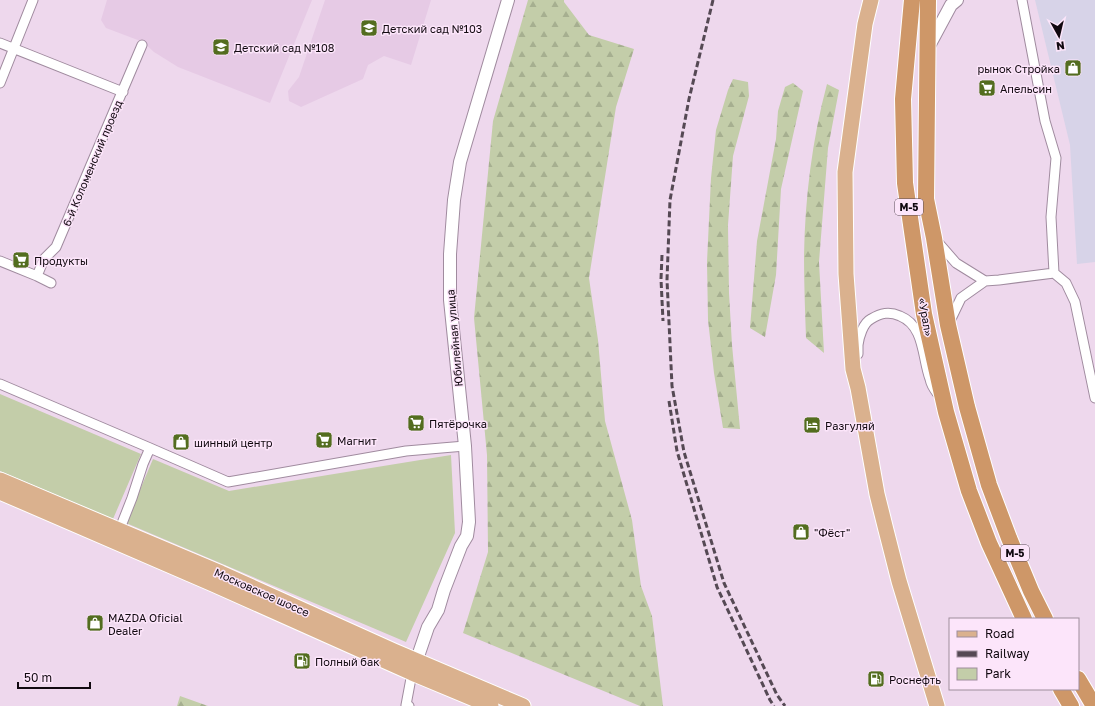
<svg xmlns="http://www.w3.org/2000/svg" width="1095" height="706" viewBox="0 0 1095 706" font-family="'Golos Text',sans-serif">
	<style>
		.commercial { fill: #d7d3e8 }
		.built { fill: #e6cae5 }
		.green { fill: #c3cda9 }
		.forest { fill: url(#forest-firs) }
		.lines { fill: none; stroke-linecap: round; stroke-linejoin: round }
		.minor-casing { stroke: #a08b9f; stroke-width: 11 }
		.tertiary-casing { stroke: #a08b9f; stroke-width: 14 }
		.primary-casing { stroke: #fff; stroke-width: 17 }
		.trunk-casing { stroke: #fff; stroke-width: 18 }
		.minor { stroke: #fff; stroke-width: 9 }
		.tertiary { stroke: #fff; stroke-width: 12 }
		.primary { stroke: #dab18e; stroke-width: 15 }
		.trunk { stroke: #ce9768; stroke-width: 16 }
		.rail { stroke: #554954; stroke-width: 3; stroke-dasharray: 6 3; stroke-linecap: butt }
		.labels { text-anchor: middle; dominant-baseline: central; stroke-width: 3; stroke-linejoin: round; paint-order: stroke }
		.shield { fill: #fce5fa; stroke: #584b56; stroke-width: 1 }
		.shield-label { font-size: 10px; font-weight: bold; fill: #110910 }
		.poi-label { font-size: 11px; fill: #110910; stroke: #fce5fa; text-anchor: start }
		.street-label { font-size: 11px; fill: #110910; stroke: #fce5fa }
	</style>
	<defs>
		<pattern id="forest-firs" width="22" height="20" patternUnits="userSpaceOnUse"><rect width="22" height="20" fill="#c3cda9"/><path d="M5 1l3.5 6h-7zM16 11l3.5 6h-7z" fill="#a6af90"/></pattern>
	</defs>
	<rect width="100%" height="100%" fill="#eed8ed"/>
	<!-- commercial -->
	<path class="commercial" d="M 1035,0 L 1095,0 L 1095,262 L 1077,264 L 1070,145 Z"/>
	<!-- built -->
	<path class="built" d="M 107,0 L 312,0 L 270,103 L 178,67 L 154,52 L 143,42 L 106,28 L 101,20 Z
		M 325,0 L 431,0 L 411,65 L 384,56 L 368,65 L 363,79 L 301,107 L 289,101 L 288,91 L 299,77 Z"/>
	<!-- green -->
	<path class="green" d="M 0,394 L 141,454 L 113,519 L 0,471 Z
		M 451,455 L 455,533 L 406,642 L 126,523 L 153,459 L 229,491 Z"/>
	<!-- forest -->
	<path class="forest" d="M 528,0 L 564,0 L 564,2 L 589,35 L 634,49 L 616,107 L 589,278 L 598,340 L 605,421 L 632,520 L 641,586 L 652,616 L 663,706 L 640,706 L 463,633 L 488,552 L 487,455 L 474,318 L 493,121 Z
		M 733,79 L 748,82 L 749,96 L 733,156 L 728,225 L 729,293 L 732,345 L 740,429 L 723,428 L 714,373 L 708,320 L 707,262 L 711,178 L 716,130 L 728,90 Z
		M 793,83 L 803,91 L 781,189 L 776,275 L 765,337 L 750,328 L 757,241 L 776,139 L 778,111 L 785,87 Z
		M 827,84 L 839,90 L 828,148 L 819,262 L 824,353 L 806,338 C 805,311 804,283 804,256 C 805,198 812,140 827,84 Z
		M 180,696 L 208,706 L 177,706 Z"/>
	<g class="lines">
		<!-- minor casing -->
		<g class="minor-casing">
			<path id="minor" d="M 1022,0 L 1045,121 L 1056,158 L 1051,217 L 1054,273 L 1066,283 L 1075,302 L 1095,398
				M 0,43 L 123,92
				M 0,83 L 33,0
				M 936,240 L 956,263 L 985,281
				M 0,261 L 37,276 L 51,283
				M 37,276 L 44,259 L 56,247 L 142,45
				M 949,323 L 961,298 L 985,281 L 999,280 L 1054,273
				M 858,354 C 858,352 858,348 858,345 C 859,337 863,323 871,319 C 881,313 889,311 900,316 C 925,326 922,358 930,379 C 931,384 934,389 937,393
				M 0,384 L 150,448 L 228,482 L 406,451 L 465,446
				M 119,531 L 132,498 L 143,464 L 150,448
				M 409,706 L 406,705 L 412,673"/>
		</g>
		<!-- tertiary casing -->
		<g class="tertiary-casing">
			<path id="tertiary" d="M 929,46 L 951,5 L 957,0
				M 414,668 L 428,627 L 438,610 L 444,590 L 461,546 L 467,536 L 469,522 L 465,446 L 450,300 L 450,254 L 454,200 L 460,162 L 508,0"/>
		</g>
		<!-- primary casing -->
		<g class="primary-casing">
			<path id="primary" d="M 871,0 L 865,24 L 845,172 L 846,274 L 853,369 L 858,388 L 877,494 L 886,530 L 899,581 L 937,706
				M 0,480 L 221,573 L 394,651 L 523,706
				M 0,492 L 213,584 L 412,673 L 491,706"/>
		</g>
		<!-- trunk casing -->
		<g class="trunk-casing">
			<path id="trunk" d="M 912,0 L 903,99 L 905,183 L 924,314 L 946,412 L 969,491 L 989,543 L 1024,619
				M 928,0 L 926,199 L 934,238 L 948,325 L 967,407 L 989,485 L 1009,538 L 1031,591 L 1045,619
				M 1078,679 L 1094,706
				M 1061,689 L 1071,706"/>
		</g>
		<!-- minor -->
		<use href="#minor" class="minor"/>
		<!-- tertiary -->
		<use href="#tertiary" class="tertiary"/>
		<!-- primary -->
		<use href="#primary" class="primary"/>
		<!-- trunk -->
		<use href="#trunk" class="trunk"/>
		<!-- rail -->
		<path class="rail" d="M 713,0 L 689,99 L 670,200 L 667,280 L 672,386 L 684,452 L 724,583 L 777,695 L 785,706
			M 662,255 L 661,279 L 663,321
			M 669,401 L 677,451 L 717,587 L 770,700 L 774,706"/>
	</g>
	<!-- icons -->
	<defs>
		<g id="school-square" transform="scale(0.9)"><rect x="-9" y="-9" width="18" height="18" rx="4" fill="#536d1f" stroke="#fce5fa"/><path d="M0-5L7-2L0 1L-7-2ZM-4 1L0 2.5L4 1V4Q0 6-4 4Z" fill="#fff"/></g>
		<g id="shop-square" transform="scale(0.9)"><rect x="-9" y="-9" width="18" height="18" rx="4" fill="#536d1f" stroke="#fce5fa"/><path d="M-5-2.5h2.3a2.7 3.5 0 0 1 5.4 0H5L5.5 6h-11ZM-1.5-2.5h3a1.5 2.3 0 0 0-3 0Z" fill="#fff"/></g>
		<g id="supermarket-square" transform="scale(0.9)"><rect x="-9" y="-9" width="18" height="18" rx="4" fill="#536d1f" stroke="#fce5fa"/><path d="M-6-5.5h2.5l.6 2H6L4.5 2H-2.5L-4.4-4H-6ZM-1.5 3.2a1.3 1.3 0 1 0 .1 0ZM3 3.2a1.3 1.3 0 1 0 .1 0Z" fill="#fff"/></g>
		<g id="hotel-square" transform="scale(0.9)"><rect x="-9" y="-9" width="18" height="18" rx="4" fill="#536d1f" stroke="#fce5fa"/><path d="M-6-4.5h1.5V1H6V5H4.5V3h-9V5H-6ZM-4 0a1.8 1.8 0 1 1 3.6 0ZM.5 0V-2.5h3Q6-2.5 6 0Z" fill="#fff"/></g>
		<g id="fuel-square" transform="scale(0.9)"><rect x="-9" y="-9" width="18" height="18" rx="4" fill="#536d1f" stroke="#fce5fa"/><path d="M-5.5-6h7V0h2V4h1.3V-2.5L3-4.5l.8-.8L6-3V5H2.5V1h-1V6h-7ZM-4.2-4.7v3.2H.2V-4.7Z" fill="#fff"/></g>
	</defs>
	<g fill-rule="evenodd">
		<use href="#school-square" x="369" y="28"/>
		<use href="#school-square" x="221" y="47"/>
		<use href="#shop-square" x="1073" y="68"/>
		<use href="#supermarket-square" x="987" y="88"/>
		<use href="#supermarket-square" x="21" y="260"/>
		<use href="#supermarket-square" x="416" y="423"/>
		<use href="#hotel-square" x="812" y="425"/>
		<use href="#supermarket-square" x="324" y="440"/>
		<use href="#shop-square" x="181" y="442"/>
		<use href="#shop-square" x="801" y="532"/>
		<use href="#shop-square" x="95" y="623"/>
		<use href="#fuel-square" x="302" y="661"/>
		<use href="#fuel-square" x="876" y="679"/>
	</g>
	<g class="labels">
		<!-- shield labels -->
		<g class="shield">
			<rect x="895" y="199" width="28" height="16" rx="3"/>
			<rect x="1001" y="545" width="28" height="16" rx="3"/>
		</g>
		<g class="shield-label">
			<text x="909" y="207">М-5</text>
			<text x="1015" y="553">М-5</text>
		</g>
		<!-- poi labels -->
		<g class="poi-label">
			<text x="382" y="28">Детский сад №103</text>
			<text x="234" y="47">Детский сад №108</text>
			<text x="1060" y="68" text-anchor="end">рынок Стройка</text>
			<text x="1000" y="88">Апельсин</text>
			<text x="34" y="260">Продукты</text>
			<text x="429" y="423">Пятёрочка</text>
			<text x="825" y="425">Разгуляй</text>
			<text x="337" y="440">Магнит</text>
			<text x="194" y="442">шинный центр</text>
			<text x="814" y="532">"Фёст"</text>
			<text x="108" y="617">MAZDA Oficial<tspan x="108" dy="13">Dealer</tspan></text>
			<text x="315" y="661">Полный бак</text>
			<text x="889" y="679">Роснефть</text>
		</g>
		<!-- street labels -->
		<g class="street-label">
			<text transform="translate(92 163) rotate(-67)">6-й Коломенский проезд</text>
			<text transform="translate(926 317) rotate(80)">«Урал»</text>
			<text transform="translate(454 338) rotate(-95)">Юбилейная улица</text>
			<text transform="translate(262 592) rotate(24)">Московское шоссе</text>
		</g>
	</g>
	<!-- legend -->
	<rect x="949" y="618" width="130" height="72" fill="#fce5fa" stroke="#9e8d9c"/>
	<rect x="957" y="631" width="20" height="6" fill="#dab18e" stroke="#9e8d9c"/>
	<text x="985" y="638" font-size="12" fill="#110910">Road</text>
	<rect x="957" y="651" width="20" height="6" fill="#554954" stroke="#9e8d9c"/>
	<text x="985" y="658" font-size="12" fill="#110910">Railway</text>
	<rect x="957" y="668" width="20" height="12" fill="#c3cda9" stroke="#9e8d9c"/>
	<text x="985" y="678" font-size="12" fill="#110910">Park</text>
	<!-- north arrow -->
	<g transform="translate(1059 36) rotate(172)" stroke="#fce5fa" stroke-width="3" paint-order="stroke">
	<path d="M0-3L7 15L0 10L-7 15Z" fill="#110910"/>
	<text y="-6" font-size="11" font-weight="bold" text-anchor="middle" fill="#110910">N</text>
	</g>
	<!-- scale -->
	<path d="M18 682v6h72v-6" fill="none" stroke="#110910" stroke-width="2"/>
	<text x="24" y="682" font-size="12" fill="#110910" stroke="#fce5fa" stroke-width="3" paint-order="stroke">50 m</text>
</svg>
